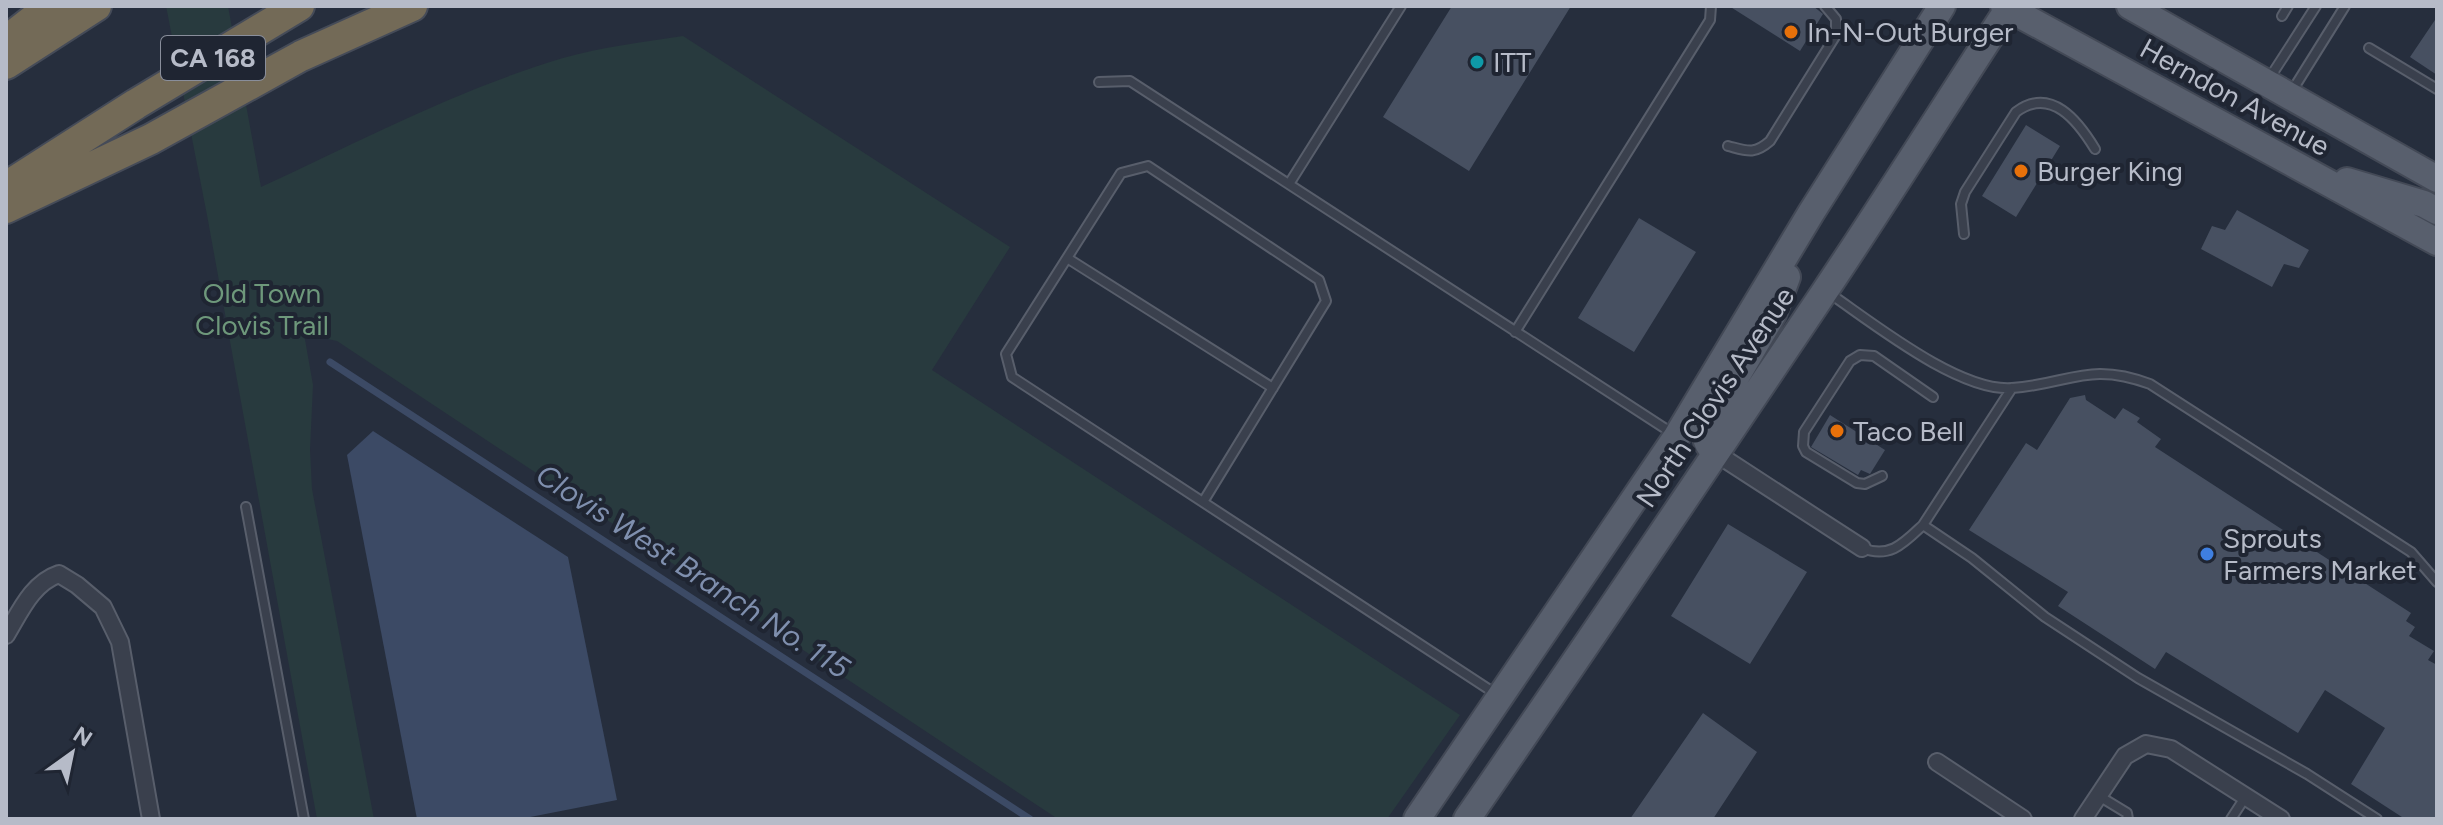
<svg xmlns="http://www.w3.org/2000/svg" width="2443" height="825" viewBox="0 0 2443 825" font-family="Figtree,sans-serif">
	<style>
		.green { fill: #283a3e }
		.water { fill: #3c4a65 }
		.lines { fill: none; stroke-linecap: round; stroke-linejoin: round }
		.stream { stroke: #3c4a65; stroke-width: 7 }
		.building { fill: #475061 }
		.lane-casing { stroke: #585e6b; stroke-width: 12 }
		.street-casing { stroke: #585e6b; stroke-width: 20 }
		.primary-casing { stroke: #434956; stroke-width: 30 }
		.highway-casing { stroke: #454b58; stroke-width: 34 }
		.lane { stroke: #3a404d; stroke-width: 8 }
		.street { stroke: #3a404d; stroke-width: 16 }
		.primary { stroke: #585f6d; stroke-width: 26 }
		.highway { stroke: #736a57; stroke-width: 30 }
		.food-dot { fill: #e8710a; stroke: #1f2532; stroke-width: 3 }
		.culture-dot { fill: #0f9aa8; stroke: #1f2532; stroke-width: 3 }
		.shop-dot { fill: #3f7fe0; stroke: #1f2532; stroke-width: 3 }
		.labels { text-anchor: middle; dominant-baseline: central; stroke-width: 8; stroke-linejoin: round; paint-order: stroke }
		.shield { fill: #1f2532; stroke: #898e9b; stroke-width: 2 }
		.shield-label { font-size: 26px; font-weight: bold; fill: #b6bbc8 }
		.poi-label { font-size: 28px; fill: #b6bbc8; stroke: #1f2532; text-anchor: start }
		.street-label { font-size: 28px; fill: #b6bbc8; stroke: #1f2532 }
		.park-label { font-size: 28px; fill: #6e987b; stroke: #1f2532 }
		.water-label { font-size: 30px; font-style: italic; fill: #7f8fae; stroke: #1f2532 }
	</style>
	<rect width="100%" height="100%" fill="#262e3d"/>
	<!-- green -->
	<path class="green" d="M 166,6 L 228,6 L 261,187 C 360,141 459,89 563,58 C 602,47 643,42 683,36 L 1010,247 L 932,370 L 1460,715 L 1387,819 L 1058,819 L 337,341 L 304,334 L 313,385 L 310,450 L 312,489 L 374,819 L 317,819 L 207,215 Z"/>
	<!-- water -->
	<path class="water" d="M 373,431 L 568,557 L 617,800 L 520,819 L 417,819 L 347,455 Z"/>
	<g class="lines">
		<!-- stream -->
		<path class="stream" d="M 330,362 L 1030,819"/>
	</g>
	<!-- building -->
	<path class="building" d="M 1452,6 L 1571,6 L 1469,171 L 1383,117 Z
		M 1729,6 L 1813,6 L 1823,14 L 1800,51 Z
		M 2437,17 L 2437,75 L 2410,57 Z
		M 2026,125 L 2060,146 L 2016,217 L 1982,196 Z
		M 2237,210 L 2309,250 L 2299,268 L 2284,264 L 2272,287 L 2201,249 L 2212,226 L 2225,230 Z
		M 1639,218 L 1696,252 L 1634,352 L 1578,318 Z
		M 2085,395 L 2086,400 L 2115,419 L 2123,408 L 2140,418 L 2137,422 L 2161,439 L 2155,447 L 2411,613 L 2406,621 L 2415,627 L 2409,636 L 2434,651 L 2428,660 L 2437,665 L 2437,819 L 2405,819 L 2351,784 L 2385,728 L 2325,690 L 2298,733 L 2166,652 L 2155,669 L 2058,606 L 2068,592 L 1969,530 L 2026,443 L 2037,450 L 2070,398 Z
		M 1830,415 L 1885,450 L 1870,474 L 1861,470 L 1858,475 L 1811,447 Z
		M 1728,524 L 1807,572 L 1750,664 L 1671,616 Z
		M 1703,713 L 1757,752 L 1713,819 L 1630,819 Z"/>
	<g class="lines">
		<!-- lane casing -->
		<g class="lane-casing">
			<path id="lane" d="M 2282,16 L 2288,6
				M 2369,48 L 2437,89
				M 2269,79 L 2316,6
				M 1099,82 L 1130,81 L 1672,433
				M 2292,91 L 2345,6
				M 1728,146 C 1747,151 1754,155 1770,141 L 1836,35 L 1836,19 L 1825,6
				M 1289,184 L 1401,6
				M 1964,234 L 1961,204 L 1965,192 L 2016,112 C 2051,86 2078,121 2095,149
				M 1067,258 L 1273,388
				M 1829,293 C 1873,323 1959,392 2012,388 C 2069,384 2089,361 2150,384 L 2411,552 L 2437,582
				M 1515,332 L 1710,20 L 1711,6
				M 1882,476 L 1865,484 L 1857,483 L 1806,452 L 1803,446 L 1804,432 L 1850,361 L 1860,355 L 1874,356 L 1933,397
				M 1203,502 L 1326,301 L 1319,280 L 1148,166 L 1121,173 L 1006,354 L 1012,377 L 1496,694
				M 246,507 L 304,819
				M 1923,525 L 2012,388
				M 1862,548 C 1890,559 1904,543 1923,525 L 1972,558 L 2045,617 L 2138,678 L 2307,774 L 2377,819
				M 2099,796 L 2127,813 L 2128,819
				M 2231,819 L 2246,796"/>
		</g>
		<!-- street casing -->
		<g class="street-casing">
			<path id="street" d="M 1714,452 L 1862,548
				M 6,635 C 20,612 32,583 59,574 L 77,585 L 103,607 L 120,642 L 151,819
				M 1937,762 L 2023,819
				M 2083,819 L 2125,756 L 2146,744 L 2171,749 L 2281,819"/>
		</g>
		<!-- primary casing -->
		<g class="primary-casing">
			<path id="primary" d="M 2004,6 L 2437,242
				M 2130,6 L 2437,179
				M 2347,181 L 2424,204 L 2437,211
				M 1714,452 C 1705,441 1704,437 1709,423 L 1773,314 L 1787,277
				M 1417,819 L 1677,436 L 1811,213 L 1942,6
				M 1467,819 C 1588,644 1706,468 1825,291 C 1888,197 1948,101 2010,6"/>
		</g>
		<!-- highway casing -->
		<g class="highway-casing">
			<path id="highway" d="M 6,41 L 51,6
				M 6,64 L 96,6
				M 6,187 L 136,104 L 299,6
				M 6,208 L 151,139 L 301,56 L 412,6"/>
		</g>
		<!-- lane -->
		<use href="#lane" class="lane"/>
		<!-- street -->
		<use href="#street" class="street"/>
		<!-- primary -->
		<use href="#primary" class="primary"/>
		<!-- highway -->
		<use href="#highway" class="highway"/>
	</g>
	<!-- markers -->
	<g class="food-dot">
		<circle cx="1791" cy="32" r="8"/>
		<circle cx="2021" cy="171" r="8"/>
		<circle cx="1837" cy="431" r="8"/>
	</g>
	<circle class="culture-dot" cx="1477" cy="62" r="8"/>
	<circle class="shop-dot" cx="2207" cy="554" r="8"/>
	<g class="labels">
		<!-- shield labels -->
		<rect class="shield" x="161" y="36" width="104" height="44" rx="6"/>
		<g class="shield-label">
			<text x="213" y="58">CA 168</text>
		</g>
		<!-- poi labels -->
		<g class="poi-label">
			<text x="1807" y="32">In-N-Out Burger</text>
			<text x="1493" y="62">ITT</text>
			<text x="2037" y="171">Burger King</text>
			<text x="1853" y="431">Taco Bell</text>
			<text x="2223" y="538">Sprouts<tspan x="2223" dy="32">Farmers Market</tspan></text>
		</g>
		<!-- street labels -->
		<g class="street-label">
			<text transform="translate(2235 97) rotate(29)">Herndon Avenue</text>
			<text transform="translate(1715 397) rotate(-56)">North Clovis Avenue</text>
		</g>
		<!-- park labels -->
		<g class="park-label">
			<text x="262" y="293">Old Town<tspan x="262" dy="32">Clovis Trail</tspan></text>
		</g>
		<!-- water labels -->
		<g class="water-label">
			<text transform="translate(693 571) rotate(33)">Clovis West Branch No. 115</text>
		</g>
	</g>
	<!-- border -->
	<rect width="2443" height="825" fill="none" stroke="#b6bbc8" stroke-width="16"/>
	<!-- north arrow -->
	<g transform="translate(72 753) rotate(33)" stroke="#1f2532" stroke-width="6" paint-order="stroke">
	<path d="M0-6L14 30L0 20L-14 30Z" fill="#b6bbc8"/>
	<text y="-12" font-size="22" font-weight="bold" text-anchor="middle" fill="#b6bbc8">N</text>
	</g>
</svg>
